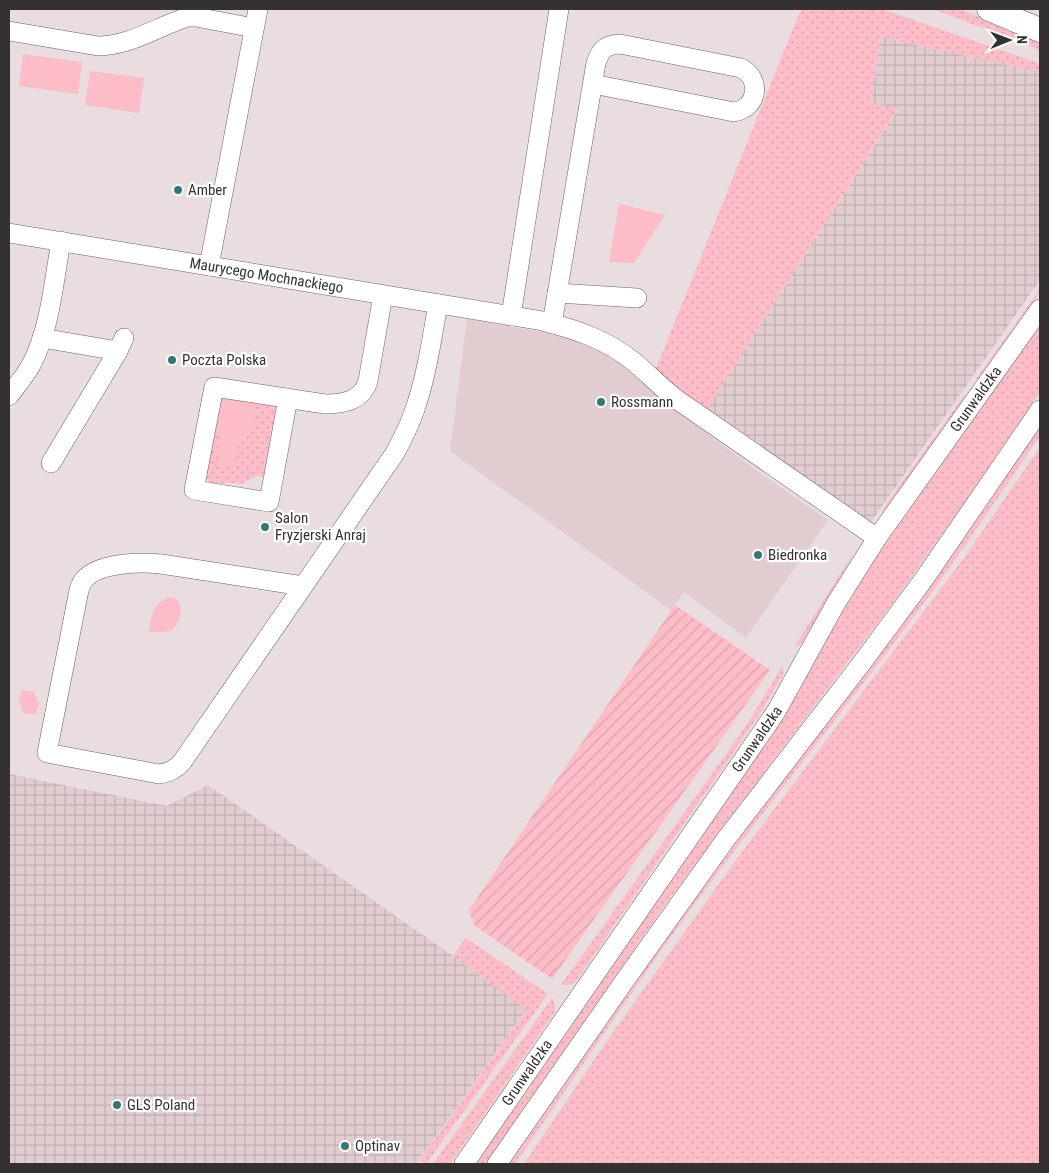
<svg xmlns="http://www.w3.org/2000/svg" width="1049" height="1173" viewBox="0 0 1049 1173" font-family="'Roboto Condensed',sans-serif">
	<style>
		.built { fill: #e1cdcf }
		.industrial { fill: url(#industrial-grid) }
		.grass { fill: url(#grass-dots) }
		.park { fill: #fcbcc8 }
		.garden { fill: url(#garden-furrows) }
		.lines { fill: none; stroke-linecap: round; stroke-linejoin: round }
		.minor-casing { stroke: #6b6162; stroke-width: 20 }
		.major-casing { stroke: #6b6162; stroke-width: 25 }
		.minor { stroke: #fff; stroke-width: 19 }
		.major { stroke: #fff; stroke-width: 24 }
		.poi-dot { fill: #327973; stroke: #fff; stroke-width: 2 }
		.labels { text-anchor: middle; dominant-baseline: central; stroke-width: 4.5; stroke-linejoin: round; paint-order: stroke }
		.poi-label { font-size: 15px; fill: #353131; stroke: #fff; text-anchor: start }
		.street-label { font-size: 15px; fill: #353131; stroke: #fff }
	</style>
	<defs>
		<pattern id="industrial-grid" width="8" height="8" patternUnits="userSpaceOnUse" patternTransform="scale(1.25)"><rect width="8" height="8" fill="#e1cdcf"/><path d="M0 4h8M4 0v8" fill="none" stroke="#c2b0b2"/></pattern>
		<pattern id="grass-dots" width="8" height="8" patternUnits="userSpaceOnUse" patternTransform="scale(1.25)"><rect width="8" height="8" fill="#fcbcc8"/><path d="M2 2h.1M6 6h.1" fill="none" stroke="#d9a2ac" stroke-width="1.8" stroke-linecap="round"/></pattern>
		<pattern id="garden-furrows" width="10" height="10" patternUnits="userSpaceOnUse" patternTransform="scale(1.25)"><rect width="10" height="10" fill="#fcbcc8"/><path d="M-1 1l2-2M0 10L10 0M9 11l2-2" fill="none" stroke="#d9a2ac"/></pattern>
	</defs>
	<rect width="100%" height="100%" fill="#e9dddf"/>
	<!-- built -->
	<path class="built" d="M 467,319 L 559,335 L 594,346 L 619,361 L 648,387 L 653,393 L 764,476 L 828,520 L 746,638 L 684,592 L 671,610 L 450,451 Z"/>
	<!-- industrial -->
	<path class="industrial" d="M 880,37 L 1040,72 L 1040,280 L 871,522 L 705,412 L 898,109 L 871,103 Z
		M 9,774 L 167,806 L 208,785 L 453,956 L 527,1009 L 416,1164 L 9,1164 Z"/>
	<!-- grass -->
	<path class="grass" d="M 801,9 L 882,9 L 1035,62 L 1040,64 L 1040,72 L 880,37 L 871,103 L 898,108 L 705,412 L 655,371 Z
		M 933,9 L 959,9 L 1040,40 L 1040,50 Z
		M 1040,289 L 1040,292 L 978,379 L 976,379 Z
		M 1040,326 L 1040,392 L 963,505 L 895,600 L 736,809 L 660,912 L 486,1164 L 474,1164 L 773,732 L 856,589 L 874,560 Z
		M 965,394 L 966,397 L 886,508 L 882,510 Z
		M 257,399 L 278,403 L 265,477 L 256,476 L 241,484 L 225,482 L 215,487 L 213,487 L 202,472 L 208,433 L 223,436 L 240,435 L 252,425 Z
		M 1040,427 L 1040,436 C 1005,487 971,538 935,588 C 860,690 781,788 705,890 C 639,979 578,1073 515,1164 L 510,1164 L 669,934 L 780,783 L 915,606 L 986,507 Z
		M 1040,447 L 1040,1164 L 524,1164 L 611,1035 L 736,860 L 967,554 Z
		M 853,554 L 850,561 L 802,643 L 794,647 Z
		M 783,665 L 783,675 L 759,715 L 576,981 L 569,985 L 561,985 L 746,726 Z
		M 466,938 L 548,994 L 426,1164 L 420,1160 L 527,1010 L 453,956 Z
		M 552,998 C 555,1004 556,1007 554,1013 L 450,1164 L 433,1164 Z"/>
	<!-- park -->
	<path class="park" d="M 23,54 L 82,62 L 78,94 L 19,86 Z
		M 90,71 L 144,78 L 139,113 L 85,105 Z
		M 619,204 L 665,215 L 634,263 L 609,262 Z
		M 224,395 L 257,399 L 252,425 L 240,435 L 233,467 L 217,463 L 223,436 L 208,433 L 215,404 Z
		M 169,597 C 185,597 183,621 173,629 C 167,633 156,632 149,632 C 151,617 153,603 169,597 Z
		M 22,690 L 35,692 L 35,695 L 39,703 L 36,715 L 23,713 L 21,704 L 18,703 Z"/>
	<!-- garden -->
	<path class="garden" d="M 675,605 L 770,670 L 552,979 L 474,925 L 469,910 Z"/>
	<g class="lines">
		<!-- minor casing -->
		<g class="minor-casing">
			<g id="minor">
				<path d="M 9,31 L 98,46 C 130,46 158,26 188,17 L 196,17 L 254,28"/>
				<path id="s1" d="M 9,233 L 543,321 C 577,330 605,339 633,361 C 649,374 662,389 679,401 C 745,446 811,492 877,538"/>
				<path d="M 209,266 L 258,9"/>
				<path d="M 557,293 L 637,298"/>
				<path d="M 511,316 L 559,9"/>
				<path d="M 552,324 L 596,63 C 601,49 605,45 620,44 L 741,68 C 762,79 758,108 734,112 L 593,84"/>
				<path d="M 42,338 L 118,351"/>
				<path d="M 9,396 C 16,386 25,376 31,365 C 50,330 54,280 61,241"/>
				<path d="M 288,398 L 269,502 L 194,490 L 214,387 L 325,404 C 343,404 362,401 368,381 L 383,295"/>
				<path d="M 51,463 L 118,351 L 124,338"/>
				<path d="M 303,586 L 161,564 C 141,562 97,562 83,581 C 80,585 79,590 78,595 L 47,753 L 159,774 C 169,773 176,769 182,762 L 395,453 C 403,438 411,423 416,406 C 427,373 432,338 438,304"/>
				<path id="s2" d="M 464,1164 L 767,725 L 777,710 L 836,603 L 877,538 L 1040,309"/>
				<path d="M 497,1164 L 628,976 L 726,839 L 861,664 L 924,579 L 1040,410"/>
			</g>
		</g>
		<!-- major casing -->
		<g class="major-casing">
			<path id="major" d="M 989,9 L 1040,30"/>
		</g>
		<!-- minor -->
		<use href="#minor" class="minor"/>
		<!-- major -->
		<use href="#major" class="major"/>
	</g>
	<!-- markers -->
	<g class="poi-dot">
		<circle cx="178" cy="190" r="5"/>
		<circle cx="172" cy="360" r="5"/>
		<circle cx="601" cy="402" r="5"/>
		<circle cx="265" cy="527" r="5"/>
		<circle cx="758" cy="555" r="5"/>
		<circle cx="117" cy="1105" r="5"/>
		<circle cx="345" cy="1146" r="5"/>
	</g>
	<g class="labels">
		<!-- poi labels -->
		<g class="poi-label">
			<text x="188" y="190">Amber</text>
			<text x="182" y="360">Poczta Polska</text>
			<text x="611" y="402">Rossmann</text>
			<text x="275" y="518">Salon<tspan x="275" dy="17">Fryzjerski Anraj</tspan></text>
			<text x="768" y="555">Biedronka</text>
			<text x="127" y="1105">GLS Poland</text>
			<text x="355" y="1146">Optinav</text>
		</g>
		<!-- street labels -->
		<g class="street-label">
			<text stroke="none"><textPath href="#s1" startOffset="261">Maurycego Mochnackiego</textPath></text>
			<text stroke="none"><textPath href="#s2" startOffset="921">Grunwaldzka</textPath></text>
			<text stroke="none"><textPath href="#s2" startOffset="516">Grunwaldzka</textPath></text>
			<text stroke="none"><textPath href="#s2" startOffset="111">Grunwaldzka</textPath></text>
		</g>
	</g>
	<!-- border -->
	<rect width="1049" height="1173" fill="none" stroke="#353131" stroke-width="20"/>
	<!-- north arrow -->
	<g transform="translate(1009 40) rotate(89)" stroke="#ffffff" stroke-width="4" paint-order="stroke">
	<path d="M0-4L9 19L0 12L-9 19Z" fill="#353131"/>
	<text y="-8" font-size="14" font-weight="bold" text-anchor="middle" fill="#353131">N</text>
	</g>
</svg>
